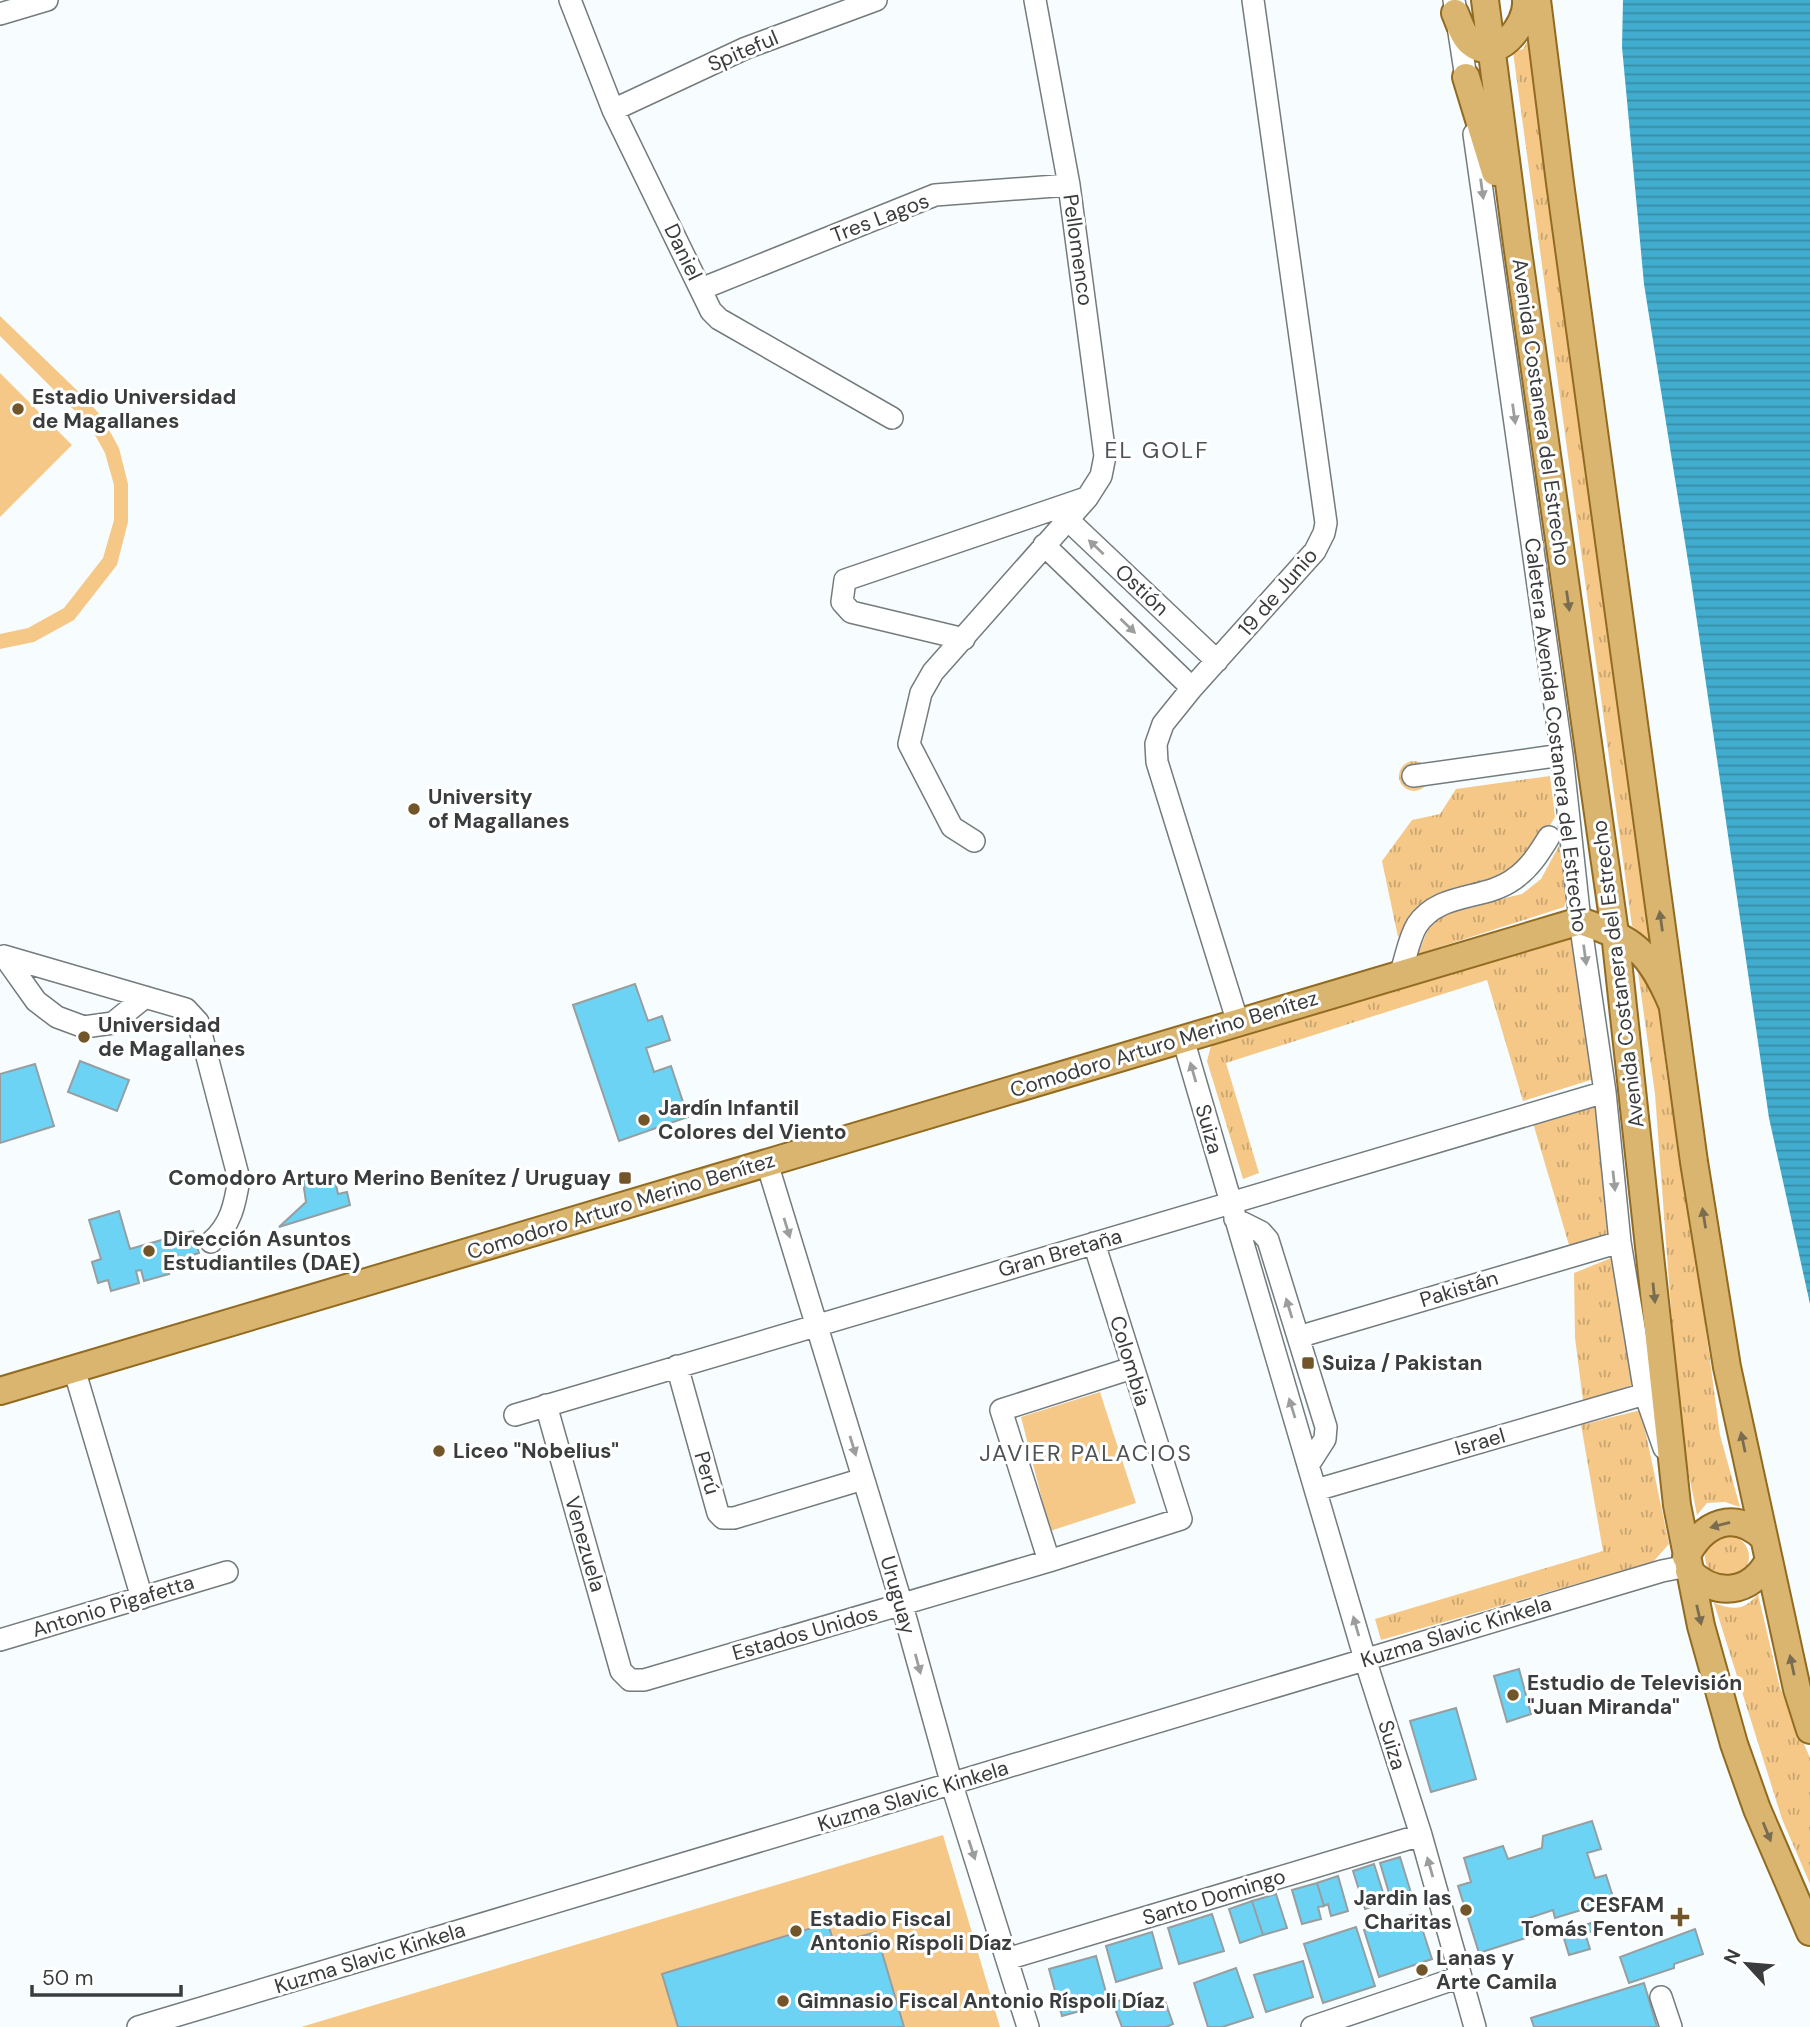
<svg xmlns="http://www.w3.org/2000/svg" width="1810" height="2027" viewBox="0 0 1810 2027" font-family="'DM Sans',sans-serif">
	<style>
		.grass { fill: url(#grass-tufts) }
		.park { fill: #f5c888 }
		.water { fill: url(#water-rules) }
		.building { fill: #6cd3f5; stroke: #979ea0; stroke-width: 2 }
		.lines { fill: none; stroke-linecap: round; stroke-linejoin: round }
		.minor-casing { stroke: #747b7d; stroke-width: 24 }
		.major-casing { stroke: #926b20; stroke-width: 30 }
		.minor { stroke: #fff; stroke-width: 21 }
		.major { stroke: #dab570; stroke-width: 26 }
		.oneway { fill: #9c9e9e }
		.oneway2 { fill: #7a6c51 }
		.poi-dot { fill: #725529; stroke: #fff; stroke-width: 2.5 }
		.labels { text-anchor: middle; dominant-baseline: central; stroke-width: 6; stroke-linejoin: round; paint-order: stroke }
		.street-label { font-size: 21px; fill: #3a3c3d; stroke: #fff }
		.poi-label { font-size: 21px; font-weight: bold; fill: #3a3c3d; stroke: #fff; text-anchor: start }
		.neighbourhood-label { font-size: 23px; letter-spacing: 2px; fill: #4d5356; stroke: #fff }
	</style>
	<defs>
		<pattern id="grass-tufts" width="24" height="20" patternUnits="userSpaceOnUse" patternTransform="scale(1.75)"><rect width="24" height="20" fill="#f5c888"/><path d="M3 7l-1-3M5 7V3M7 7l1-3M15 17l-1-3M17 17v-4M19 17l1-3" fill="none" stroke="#c7a470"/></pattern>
		<pattern id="water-rules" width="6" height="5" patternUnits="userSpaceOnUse" patternTransform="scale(1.75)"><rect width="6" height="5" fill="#41accd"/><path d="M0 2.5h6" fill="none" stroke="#378da8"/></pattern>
	</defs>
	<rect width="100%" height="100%" fill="#f7fdff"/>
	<!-- grass -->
	<path class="grass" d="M 1533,32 L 1655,938 L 1648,939 L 1632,926 L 1513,52 L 1523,49 Z
		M1399 776a15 15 0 1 1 30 0a15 15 0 1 1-30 0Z
		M 1550,776 L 1555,817 L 1533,855 L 1515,874 L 1444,892 L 1398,937 L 1382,861 L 1412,820 L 1440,814 L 1456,789 Z
		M 1561,842 L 1568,897 L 1564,907 L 1418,954 L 1428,929 L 1445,912 L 1522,894 L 1541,879 Z
		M 1569,933 L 1575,937 L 1597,1078 L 1523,1101 L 1487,980 L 1226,1063 L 1259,1173 L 1243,1179 L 1207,1061 L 1212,1042 Z
		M 1637,965 L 1656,986 L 1668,1084 L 1680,1137 L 1720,1435 L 1740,1507 L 1725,1502 L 1707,1503 L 1697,1515 L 1680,1430 L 1655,1094 Z
		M 1596,1105 L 1612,1233 L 1569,1245 L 1533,1123 Z
		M 1616,1256 L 1638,1383 L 1583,1401 L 1575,1338 L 1574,1273 Z
		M 1641,1410 L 1669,1544 L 1653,1562 L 1381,1640 L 1375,1619 L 1603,1551 L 1581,1425 Z
		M1705 1557a22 22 0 1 1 44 0a22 22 0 1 1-44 0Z
		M 1758,1594 L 1780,1688 L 1810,1758 L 1810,1884 L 1782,1819 L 1714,1603 C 1734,1610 1744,1611 1758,1594 Z"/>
	<!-- park -->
	<path class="park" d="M 0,316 L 85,398 L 102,417 L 119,448 L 128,484 L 128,522 L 117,565 L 74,620 L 34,642 L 0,649 L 0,634 L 28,628 L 64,608 L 103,558 L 114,520 L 114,485 L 105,453 L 90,426 L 0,336 Z
		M 0,373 L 72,445 L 0,517 Z
		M 1100,1392 L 1136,1503 L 1050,1531 L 1021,1417 Z
		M 943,1835 L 1000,2027 L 301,2027 Z"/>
	<!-- water -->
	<path class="water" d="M 1623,0 L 1810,0 L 1810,1304 L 1769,1118 L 1691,580 L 1644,284 L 1622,47 Z"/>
	<!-- building -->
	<path class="building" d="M 635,984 L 648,1021 L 662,1016 L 670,1040 L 646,1048 L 654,1072 L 671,1066 L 688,1117 L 619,1141 L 573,1005 Z
		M 80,1061 L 129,1080 L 117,1111 L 68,1092 Z
		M 35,1064 L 54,1126 L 0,1143 L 0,1074 Z
		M 334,1175 L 338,1194 L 347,1192 L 350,1205 L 279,1227 L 306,1202 L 303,1181 Z
		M 119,1211 L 130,1249 L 193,1231 L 199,1253 L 165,1263 L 169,1274 L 144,1281 L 141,1270 L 136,1271 L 139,1283 L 111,1291 L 108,1280 L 98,1283 L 92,1262 L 101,1259 L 89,1220 Z
		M 1519,1669 L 1531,1714 L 1507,1722 L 1494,1676 Z
		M 1456,1708 L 1476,1779 L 1431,1792 L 1410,1721 Z
		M 1592,1821 L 1601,1849 L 1587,1853 L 1595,1878 L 1606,1875 L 1614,1900 L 1555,1918 L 1553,1910 L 1529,1918 L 1535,1935 L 1479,1953 L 1458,1886 L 1471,1882 L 1464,1858 L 1503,1846 L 1508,1859 L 1542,1848 L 1543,1836 Z
		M 1400,1857 L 1412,1896 L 1392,1903 L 1380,1863 Z
		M 1374,1864 L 1386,1902 L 1365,1909 L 1353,1871 Z
		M 1338,1876 L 1348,1911 L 1331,1916 L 1328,1904 L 1324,1906 L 1317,1883 Z
		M 1317,1883 L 1324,1906 L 1318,1907 L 1321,1919 L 1302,1924 L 1292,1890 Z
		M 1276,1894 L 1287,1928 L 1263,1935 L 1252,1901 Z
		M 1252,1901 L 1263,1935 L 1240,1943 L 1229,1909 Z
		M 1417,1913 L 1432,1959 L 1379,1977 L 1364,1930 Z
		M 1212,1914 L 1224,1951 L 1179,1964 L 1168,1928 Z
		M 828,1923 L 834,1944 L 876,1932 L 904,2027 L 678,2027 L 662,1974 Z
		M 1591,1923 L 1593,1931 L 1585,1933 L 1590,1949 L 1569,1955 L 1562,1932 Z
		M 1356,1927 L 1375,1986 L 1323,2003 L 1304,1944 Z
		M 1695,1929 L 1703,1954 L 1674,1964 L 1674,1968 L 1629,1983 L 1620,1957 Z
		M 1152,1932 L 1162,1968 L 1116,1982 L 1106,1946 Z
		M 1096,1956 L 1109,2003 L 1062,2016 L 1049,1969 Z
		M 1303,1961 L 1313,1997 L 1266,2012 L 1254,1975 Z
		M 1236,1968 L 1253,2017 L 1222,2027 L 1208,2027 L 1194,1983 Z
		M 1644,1983 L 1657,2027 L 1534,2027 L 1531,2018 Z
		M 1126,1998 L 1128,2005 L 1141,2000 L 1144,2008 L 1165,2001 L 1173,2024 L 1166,2027 L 1122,2027 L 1113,2003 Z"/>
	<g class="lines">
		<!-- minor casing -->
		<g class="minor-casing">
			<path id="minor" d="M 570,0 L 613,110 L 711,311 L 719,319 L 892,418
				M 1454,0 L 1468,91
				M 0,14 L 47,0
				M 613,110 L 746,48 L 876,0
				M 1474,134 L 1562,755 L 1580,921 L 1605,1092 L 1620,1242 L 1645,1394 L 1664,1448
				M 701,289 L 935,195 L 1069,185
				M 1067,519 L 1217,661
				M 1044,545 L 1192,688
				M 964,639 L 851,612 L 842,602 L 845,580 L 1083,499
				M 1413,776 L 1562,755
				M 974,841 L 952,827 L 909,744 L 921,693 L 933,672 L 1087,498 L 1101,476 L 1105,456 L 1069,185 L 1035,0
				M 4,956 L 186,1009 L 198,1022 L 239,1179 C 235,1204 231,1225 211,1242
				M 4,956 L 36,1001 L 57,1017 L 84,1027 L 113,1023 L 145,997
				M 1401,972 C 1406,957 1409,938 1417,925 C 1440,891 1484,901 1514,879 C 1530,868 1539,853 1549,837
				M 1238,1023 L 1157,762 L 1156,744 L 1163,724 L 1192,688 L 1315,551 L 1324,533 L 1326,523 L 1253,0
				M 1183,1039 L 1365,1659 L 1421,1835 L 1475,2027
				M 767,1163 L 902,1605 L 952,1785 L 1028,2027
				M 1235,1219 L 1261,1232 L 1268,1240 L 1326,1427 L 1325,1439 L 1309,1464
				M 1298,1337 L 1620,1242
				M 677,1366 L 718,1513 L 723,1518 L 734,1518 L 863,1479
				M 74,1369 L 142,1598
				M 546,1405 L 621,1671 L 630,1680 L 644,1680 L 1049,1561 L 1181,1519 L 1094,1243
				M 515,1415 L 1605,1092
				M 1316,1490 L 1645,1394
				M 1049,1561 L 1001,1410 L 1132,1368
				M 0,1640 L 227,1572
				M 1007,1959 L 1421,1835
				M 1661,1997 L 1671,2027
				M 138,2027 C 647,1876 1154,1722 1662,1571 L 1687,1566
				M 1312,2027 L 1460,1977"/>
		</g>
		<!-- major casing -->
		<g class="major-casing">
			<path id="major" d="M 1485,0 L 1517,244 L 1615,933 L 1677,1505 L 1701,1626 L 1734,1744 L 1757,1809 L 1810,1932
				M 1537,0 L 1560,183 L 1694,1162 L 1727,1367 L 1797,1689 L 1810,1730
				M 1455,13 C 1459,22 1463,36 1471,43 C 1496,64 1528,26 1526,0
				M 1466,77 L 1495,172
				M 0,1391 L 1580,921 C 1634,939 1649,951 1672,1004
				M 1686,1557 C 1703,1523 1734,1509 1764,1538
				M 1689,1571 C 1716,1598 1751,1594 1769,1560"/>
		</g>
		<!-- minor -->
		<use href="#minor" class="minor"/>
		<!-- major -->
		<use href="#major" class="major"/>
	</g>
	<!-- one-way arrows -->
	<defs><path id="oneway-solid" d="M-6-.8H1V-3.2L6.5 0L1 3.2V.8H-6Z" transform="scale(1.75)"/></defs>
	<g class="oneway">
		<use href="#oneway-solid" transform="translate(1482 189) rotate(82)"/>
		<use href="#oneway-solid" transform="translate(1514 414) rotate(82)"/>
		<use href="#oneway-solid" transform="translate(1096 547) rotate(-137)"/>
		<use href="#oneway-solid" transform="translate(1128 626) rotate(44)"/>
		<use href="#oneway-solid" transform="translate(1585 955) rotate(82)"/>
		<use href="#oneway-solid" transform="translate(1193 1072) rotate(-106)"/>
		<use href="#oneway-solid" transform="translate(1614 1181) rotate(84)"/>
		<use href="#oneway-solid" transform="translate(787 1228) rotate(73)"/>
		<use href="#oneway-solid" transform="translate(1289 1308) rotate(-107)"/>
		<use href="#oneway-solid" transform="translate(1292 1408) rotate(-107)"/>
		<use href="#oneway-solid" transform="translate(853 1446) rotate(73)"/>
		<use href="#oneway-solid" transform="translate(1356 1626) rotate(-106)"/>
		<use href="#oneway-solid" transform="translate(918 1664) rotate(75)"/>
		<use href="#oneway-solid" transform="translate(972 1850) rotate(72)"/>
		<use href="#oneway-solid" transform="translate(1430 1867) rotate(-106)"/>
	</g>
	<g class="oneway2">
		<use href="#oneway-solid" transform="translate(1568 601) rotate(82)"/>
		<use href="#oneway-solid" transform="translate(1661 921) rotate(-98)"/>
		<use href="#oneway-solid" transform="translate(1704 1218) rotate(-99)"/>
		<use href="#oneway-solid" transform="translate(1654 1293) rotate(84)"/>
		<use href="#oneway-solid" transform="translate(1743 1442) rotate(-102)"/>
		<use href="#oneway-solid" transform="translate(1720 1525) rotate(165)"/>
		<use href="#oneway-solid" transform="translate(1699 1615) rotate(77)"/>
		<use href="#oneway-solid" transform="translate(1792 1665) rotate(-102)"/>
		<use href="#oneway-solid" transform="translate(1767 1832) rotate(68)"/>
	</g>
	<!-- markers -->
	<g class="poi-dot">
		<circle cx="18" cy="409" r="7"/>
		<circle cx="414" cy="809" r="7"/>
		<circle cx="84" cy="1037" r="7"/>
		<circle cx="644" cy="1120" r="7"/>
		<rect x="618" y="1171" width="14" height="14" rx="3.5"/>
		<circle cx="149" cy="1251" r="7"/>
		<rect x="1301" y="1356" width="14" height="14" rx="3.5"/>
		<circle cx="439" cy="1451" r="7"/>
		<circle cx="1513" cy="1695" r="7"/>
		<circle cx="1466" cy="1910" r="7"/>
		<path d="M1676.5 1906.5h7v7h7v7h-7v7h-7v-7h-7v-7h7z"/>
		<circle cx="796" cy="1931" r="7"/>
		<circle cx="1422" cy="1970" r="7"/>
		<circle cx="783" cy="2001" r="7"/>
	</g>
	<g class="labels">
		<!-- street labels -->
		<g class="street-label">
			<text transform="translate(743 51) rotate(-23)">Spiteful</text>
			<text transform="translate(880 218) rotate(-21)">Tres Lagos</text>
			<text transform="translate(1078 250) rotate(82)">Pellomenco</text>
			<text transform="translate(683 252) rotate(64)">Daniel</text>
			<text transform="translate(1541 412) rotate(82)">Avenida Costanera del Estrecho</text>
			<text transform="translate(1142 590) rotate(43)">Ostión</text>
			<text transform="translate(1278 592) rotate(-49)">19 de Junio</text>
			<text transform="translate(1556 735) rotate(83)">Caletera Avenida Costanera del Estrecho</text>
			<text transform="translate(1618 974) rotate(-97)">Avenida Costanera del Estrecho</text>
			<text transform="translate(1164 1044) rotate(-17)">Comodoro Arturo Merino Benítez</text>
			<text transform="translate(1209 1129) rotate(74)">Suiza</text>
			<text transform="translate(621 1206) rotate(-17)">Comodoro Arturo Merino Benítez</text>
			<text transform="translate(1060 1253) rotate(-16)">Gran Bretaña</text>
			<text transform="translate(1459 1289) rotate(-17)">Pakistán</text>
			<text transform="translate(1130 1361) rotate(73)">Colombia</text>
			<text transform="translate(1480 1442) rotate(-16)">Israel</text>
			<text transform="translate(707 1473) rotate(74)">Perú</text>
			<text transform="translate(585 1544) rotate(74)">Venezuela</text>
			<text transform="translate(898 1595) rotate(74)">Uruguay</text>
			<text transform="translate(113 1606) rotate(-17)">Antonio Pigafetta</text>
			<text transform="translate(1456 1632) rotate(-17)">Kuzma Slavic Kinkela</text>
			<text transform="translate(805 1633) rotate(-16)">Estados Unidos</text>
			<text transform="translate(1392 1745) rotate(73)">Suiza</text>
			<text transform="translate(913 1796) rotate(-17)">Kuzma Slavic Kinkela</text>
			<text transform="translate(1214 1897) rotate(-17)">Santo Domingo</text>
			<text transform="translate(370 1958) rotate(-17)">Kuzma Slavic Kinkela</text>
		</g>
		<!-- poi labels -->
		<g class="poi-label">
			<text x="32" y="397">Estadio Universidad<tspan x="32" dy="24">de Magallanes</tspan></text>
			<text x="428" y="797">University<tspan x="428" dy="24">of Magallanes</tspan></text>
			<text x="98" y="1025">Universidad<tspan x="98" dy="24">de Magallanes</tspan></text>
			<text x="658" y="1108">Jardín Infantil<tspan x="658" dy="24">Colores del Viento</tspan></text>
			<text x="611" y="1178" text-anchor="end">Comodoro Arturo Merino Benítez / Uruguay</text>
			<text x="163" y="1239">Dirección Asuntos<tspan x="163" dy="24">Estudiantiles (DAE)</tspan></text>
			<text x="1322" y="1363">Suiza / Pakistan</text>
			<text x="453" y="1451">Liceo "Nobelius"</text>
			<text x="1527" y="1683">Estudio de Televisión<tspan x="1527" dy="24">"Juan Miranda"</tspan></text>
			<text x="1452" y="1898" text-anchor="end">Jardin las<tspan x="1452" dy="24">Charitas</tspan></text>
			<text x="1664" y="1905" text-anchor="end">CESFAM<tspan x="1664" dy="24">Tomás Fenton</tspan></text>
			<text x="810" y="1919">Estadio Fiscal<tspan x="810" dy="24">Antonio Ríspoli Díaz</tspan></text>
			<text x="1436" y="1958">Lanas y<tspan x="1436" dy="24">Arte Camila</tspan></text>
			<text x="797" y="2001">Gimnasio Fiscal Antonio Ríspoli Díaz</text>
		</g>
		<!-- neighbourhood labels -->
		<g class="neighbourhood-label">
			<text x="1157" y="450">EL GOLF</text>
			<text x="1086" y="1453">JAVIER PALACIOS</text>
		</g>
	</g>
	<!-- north arrow -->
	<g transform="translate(1747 1964) rotate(296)" stroke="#ffffff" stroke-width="5" paint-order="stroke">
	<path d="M0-5L12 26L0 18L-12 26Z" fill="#3a3c3d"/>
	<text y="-10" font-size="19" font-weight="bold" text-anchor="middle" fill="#3a3c3d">N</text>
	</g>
	<!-- scale -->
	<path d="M32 1985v10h149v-10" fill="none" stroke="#3a3c3d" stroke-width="3.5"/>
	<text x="42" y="1985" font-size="21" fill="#3a3c3d" stroke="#ffffff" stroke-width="5" paint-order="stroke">50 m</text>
</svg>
